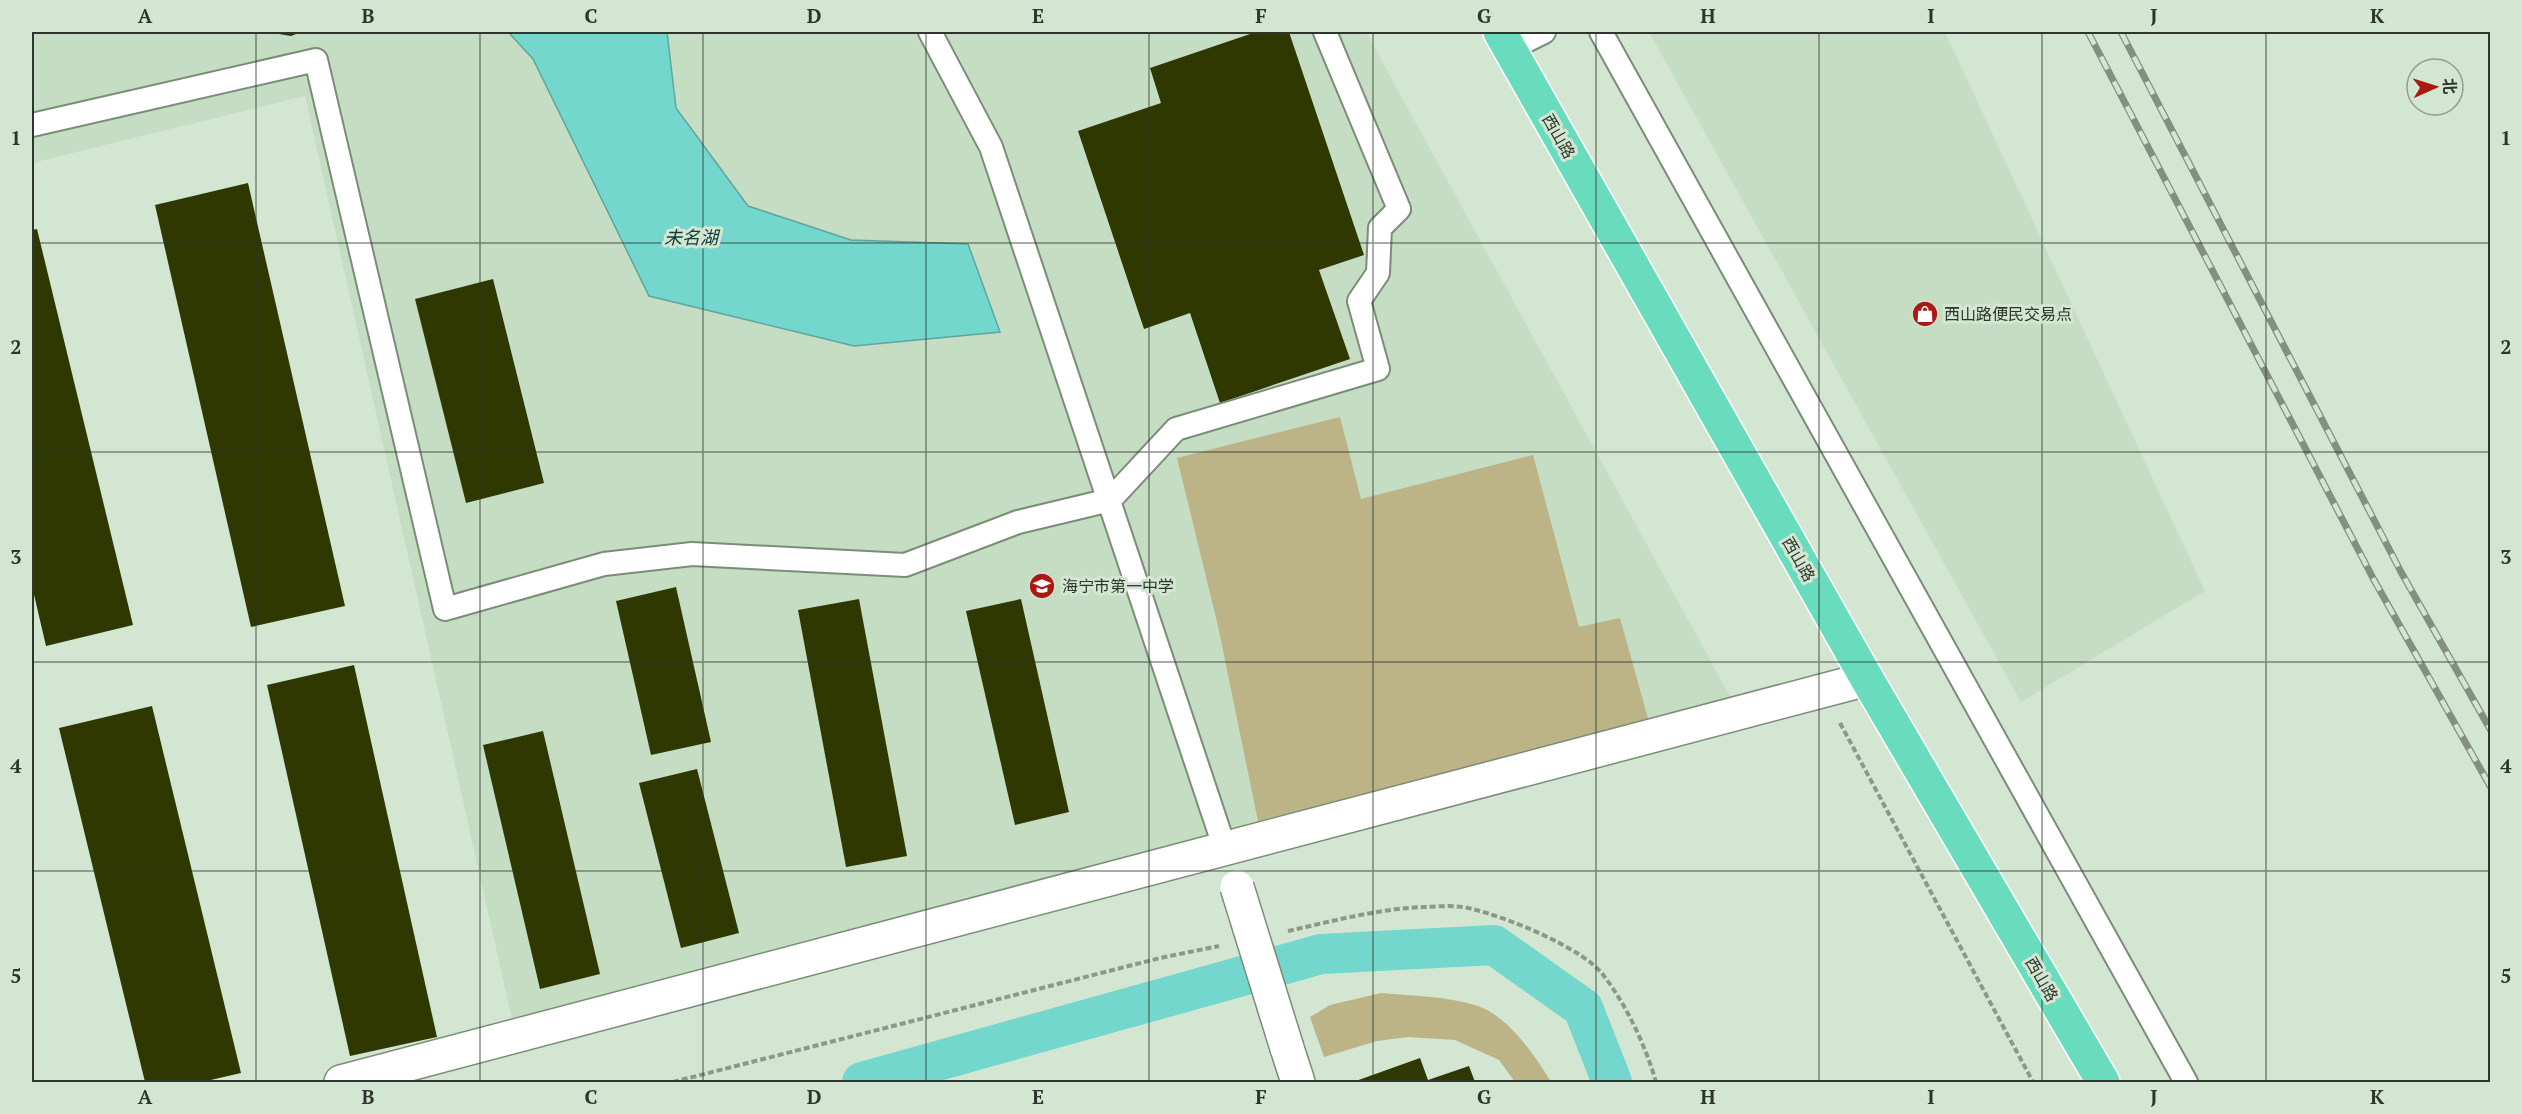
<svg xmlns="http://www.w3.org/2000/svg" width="2522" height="1114" viewBox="0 0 2522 1114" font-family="'PT Serif','Noto Sans SC',serif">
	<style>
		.built { fill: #c5ddc2 }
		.green { fill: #bcb387 }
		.water { fill: #73d7ce; stroke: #5ea69e; stroke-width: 1.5 }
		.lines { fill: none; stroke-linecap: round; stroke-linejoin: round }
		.canal { stroke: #73d7ce; stroke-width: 40 }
		.building { fill: #2f3800 }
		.service-casing { stroke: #7b8c79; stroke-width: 26 }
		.minor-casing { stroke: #7b8c79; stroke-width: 36 }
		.primary-casing { stroke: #fff; stroke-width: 36 }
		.path { stroke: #8b998a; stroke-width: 4; stroke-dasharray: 6 3; stroke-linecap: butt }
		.service { stroke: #fff; stroke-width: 22 }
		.minor { stroke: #fff; stroke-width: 33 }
		.primary { stroke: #68dcbc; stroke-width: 33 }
		.rail-casing { stroke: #839081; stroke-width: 7 }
		.rail { stroke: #d3e6d1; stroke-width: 4.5; stroke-dasharray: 14; stroke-linecap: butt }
		.minor-bridge-casing { stroke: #7b8c79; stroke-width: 36; stroke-linecap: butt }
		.minor-bridge { stroke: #fff; stroke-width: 33 }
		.grid { fill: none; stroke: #2e352d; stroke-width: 1.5; stroke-opacity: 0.55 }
		.labels { text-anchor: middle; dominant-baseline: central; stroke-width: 6; stroke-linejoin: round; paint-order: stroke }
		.street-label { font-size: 16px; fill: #2e352d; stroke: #d3e6d1 }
		.poi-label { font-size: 16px; fill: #2e352d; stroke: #d3e6d1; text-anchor: start }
		.water-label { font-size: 18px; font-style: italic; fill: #10403c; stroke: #d3e6d1 }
		.neatline { fill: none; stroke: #2e352d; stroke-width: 2 }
		.grid-label { font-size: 20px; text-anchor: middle; font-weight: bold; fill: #2e352d }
	</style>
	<rect width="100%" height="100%" fill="#d3e6d1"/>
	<!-- built -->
	<path class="built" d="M 32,32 L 1366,32 L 1743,720 L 516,1037 L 305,96 L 32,163 Z
		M 1649,32 L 1945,32 L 2205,591 L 2021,702 Z"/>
	<!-- green -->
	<path class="green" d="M 1340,417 L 1361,499 L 1533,455 L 1579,627 L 1620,618 L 1649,722 L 1258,821 L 1218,626 L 1177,458 Z
		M 1381,993 C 1412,996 1448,996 1478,1006 C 1508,1016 1536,1057 1551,1082 L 1515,1082 L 1499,1060 L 1455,1040 L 1408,1037 L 1377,1041 L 1324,1057 L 1310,1017 L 1330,1005 Z"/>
	<!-- water -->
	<path class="water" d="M 508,32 L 667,32 L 676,108 L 748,206 L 851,240 L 968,244 L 1000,332 L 854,346 L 649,296 L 533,59 Z"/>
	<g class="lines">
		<!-- canal -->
		<path class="canal" d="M 862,1082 L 1321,954 L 1494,945 L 1583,1008 L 1612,1082"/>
	</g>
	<!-- building -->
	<path class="building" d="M 267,32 L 301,32 L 291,36 Z
		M 1256,32 L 1289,32 L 1364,255 L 1319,270 L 1350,359 L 1220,403 L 1190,313 L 1144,329 L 1078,131 L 1161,103 L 1150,68 Z
		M 248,183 L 345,606 L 251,627 L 155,205 Z
		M 37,229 L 133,625 L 46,646 L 32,586 L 32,230 Z
		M 493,279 L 544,483 L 466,503 L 415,299 Z
		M 676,587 L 711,742 L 651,755 L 616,601 Z
		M 859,599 L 907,856 L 846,867 L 798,610 Z
		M 1021,599 L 1069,812 L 1015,825 L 966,611 Z
		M 354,665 L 437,1037 L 350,1056 L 267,685 Z
		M 152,706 L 241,1073 L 202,1082 L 145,1082 L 59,728 Z
		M 543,731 L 600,974 L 540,989 L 483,745 Z
		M 697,769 L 739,933 L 681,948 L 639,783 Z
		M 1420,1058 L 1428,1080 L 1469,1066 L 1475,1082 L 1353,1082 Z"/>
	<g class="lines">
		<!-- service casing -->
		<g class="service-casing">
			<path id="service" d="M 930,32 L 991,147 L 1225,849
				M 1601,32 L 2186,1082
				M 1510,49 L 1544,32
				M 32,125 L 316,60 L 445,609 L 604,564 L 692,554 L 905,565 L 1018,522 L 1110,500 L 1176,429 L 1378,369 L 1359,301 L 1378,273 L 1380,228 L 1399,209 L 1325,32"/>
		</g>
		<!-- minor casing -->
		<g class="minor-casing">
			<path id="minor" d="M 1287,1048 L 1298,1082
				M 341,1082 L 1867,679"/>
		</g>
		<!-- primary casing -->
		<g class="primary-casing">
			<path id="primary" d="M 1500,32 L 1867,679 L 2103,1082"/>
		</g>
		<!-- path -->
		<path class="path" d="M 1840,723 L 2033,1082
			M 1288,931 C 1333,921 1381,908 1427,907 C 1441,906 1459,905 1472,909 C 1506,917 1584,948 1604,976 C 1627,1006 1646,1047 1656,1082
			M 673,1082 L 1160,958 L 1219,946"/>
		<!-- service -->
		<use href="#service" class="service"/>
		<!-- minor -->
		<use href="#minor" class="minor"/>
		<!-- primary -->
		<use href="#primary" class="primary"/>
		<!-- rail casing -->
		<g class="rail-casing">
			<path id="rail" d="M 2088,32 L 2374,580 L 2490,786
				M 2121,32 L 2401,572 L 2490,729"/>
		</g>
		<!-- rail -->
		<use href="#rail" class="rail"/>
		<!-- minor-bridge casing -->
		<g class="minor-bridge-casing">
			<path id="minor-bridge" d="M 1237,887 L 1287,1048"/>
		</g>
		<!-- minor-bridge -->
		<use href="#minor-bridge" class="minor-bridge"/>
	</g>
	<!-- grid -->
	<path class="grid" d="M 256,32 L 256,1082M 480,32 L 480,1082M 703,32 L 703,1082M 926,32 L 926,1082M 1149,32 L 1149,1082M 1373,32 L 1373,1082M 1596,32 L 1596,1082M 1819,32 L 1819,1082M 2042,32 L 2042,1082M 2266,32 L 2266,1082M 32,243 L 2490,243M 32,452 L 2490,452M 32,662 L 2490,662M 32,871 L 2490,871"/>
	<!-- icons -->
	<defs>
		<g id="shop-disc" transform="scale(1.35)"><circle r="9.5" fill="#ab1913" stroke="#d3e6d1"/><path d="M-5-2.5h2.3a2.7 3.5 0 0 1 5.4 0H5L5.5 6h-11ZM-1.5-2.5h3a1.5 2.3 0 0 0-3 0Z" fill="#fff"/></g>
		<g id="school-disc" transform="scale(1.35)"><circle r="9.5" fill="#ab1913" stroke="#d3e6d1"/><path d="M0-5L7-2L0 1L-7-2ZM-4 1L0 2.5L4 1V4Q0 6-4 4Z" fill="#fff"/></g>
	</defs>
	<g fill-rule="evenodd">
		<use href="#shop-disc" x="1925" y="314"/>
		<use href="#school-disc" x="1042" y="586"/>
	</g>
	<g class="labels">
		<!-- street labels -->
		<g class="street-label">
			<text transform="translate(1559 136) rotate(60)">西山路</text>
			<text transform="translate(1799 559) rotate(60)">西山路</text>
			<text transform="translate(2042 979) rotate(60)">西山路</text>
		</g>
		<!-- poi labels -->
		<g class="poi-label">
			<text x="1944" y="314">西山路便民交易点</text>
			<text x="1062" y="586">海宁市第一中学</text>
		</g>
		<!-- water labels -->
		<g class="water-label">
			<text x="691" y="237">未名湖</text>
		</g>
	</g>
	<!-- border -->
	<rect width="2522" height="1114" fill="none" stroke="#d3e6d1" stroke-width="66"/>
	<!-- north arrow -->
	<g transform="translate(2435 87) rotate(87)"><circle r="28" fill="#d3e6d1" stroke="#919f8f" stroke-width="1.5"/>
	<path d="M0-4.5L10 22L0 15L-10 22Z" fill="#ab1913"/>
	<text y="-9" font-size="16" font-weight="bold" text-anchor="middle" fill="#2e352d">北</text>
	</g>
	<rect x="33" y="33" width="2456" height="1048" class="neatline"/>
	<g class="grid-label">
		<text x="145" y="23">A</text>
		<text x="368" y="23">B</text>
		<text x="591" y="23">C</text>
		<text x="814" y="23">D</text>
		<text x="1038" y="23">E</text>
		<text x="1261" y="23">F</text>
		<text x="1484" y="23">G</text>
		<text x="1708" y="23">H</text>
		<text x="1931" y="23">I</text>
		<text x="2154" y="23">J</text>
		<text x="2377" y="23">K</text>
		<text x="16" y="145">1</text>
		<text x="2506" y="145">1</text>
		<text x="16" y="354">2</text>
		<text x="2506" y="354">2</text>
		<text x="16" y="564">3</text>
		<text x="2506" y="564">3</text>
		<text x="16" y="773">4</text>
		<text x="2506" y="773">4</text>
		<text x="16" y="983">5</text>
		<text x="2506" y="983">5</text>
		<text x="145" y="1104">A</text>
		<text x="368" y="1104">B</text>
		<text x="591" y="1104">C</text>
		<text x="814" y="1104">D</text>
		<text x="1038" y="1104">E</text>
		<text x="1261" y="1104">F</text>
		<text x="1484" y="1104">G</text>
		<text x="1708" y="1104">H</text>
		<text x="1931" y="1104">I</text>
		<text x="2154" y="1104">J</text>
		<text x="2377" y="1104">K</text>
	</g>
</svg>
